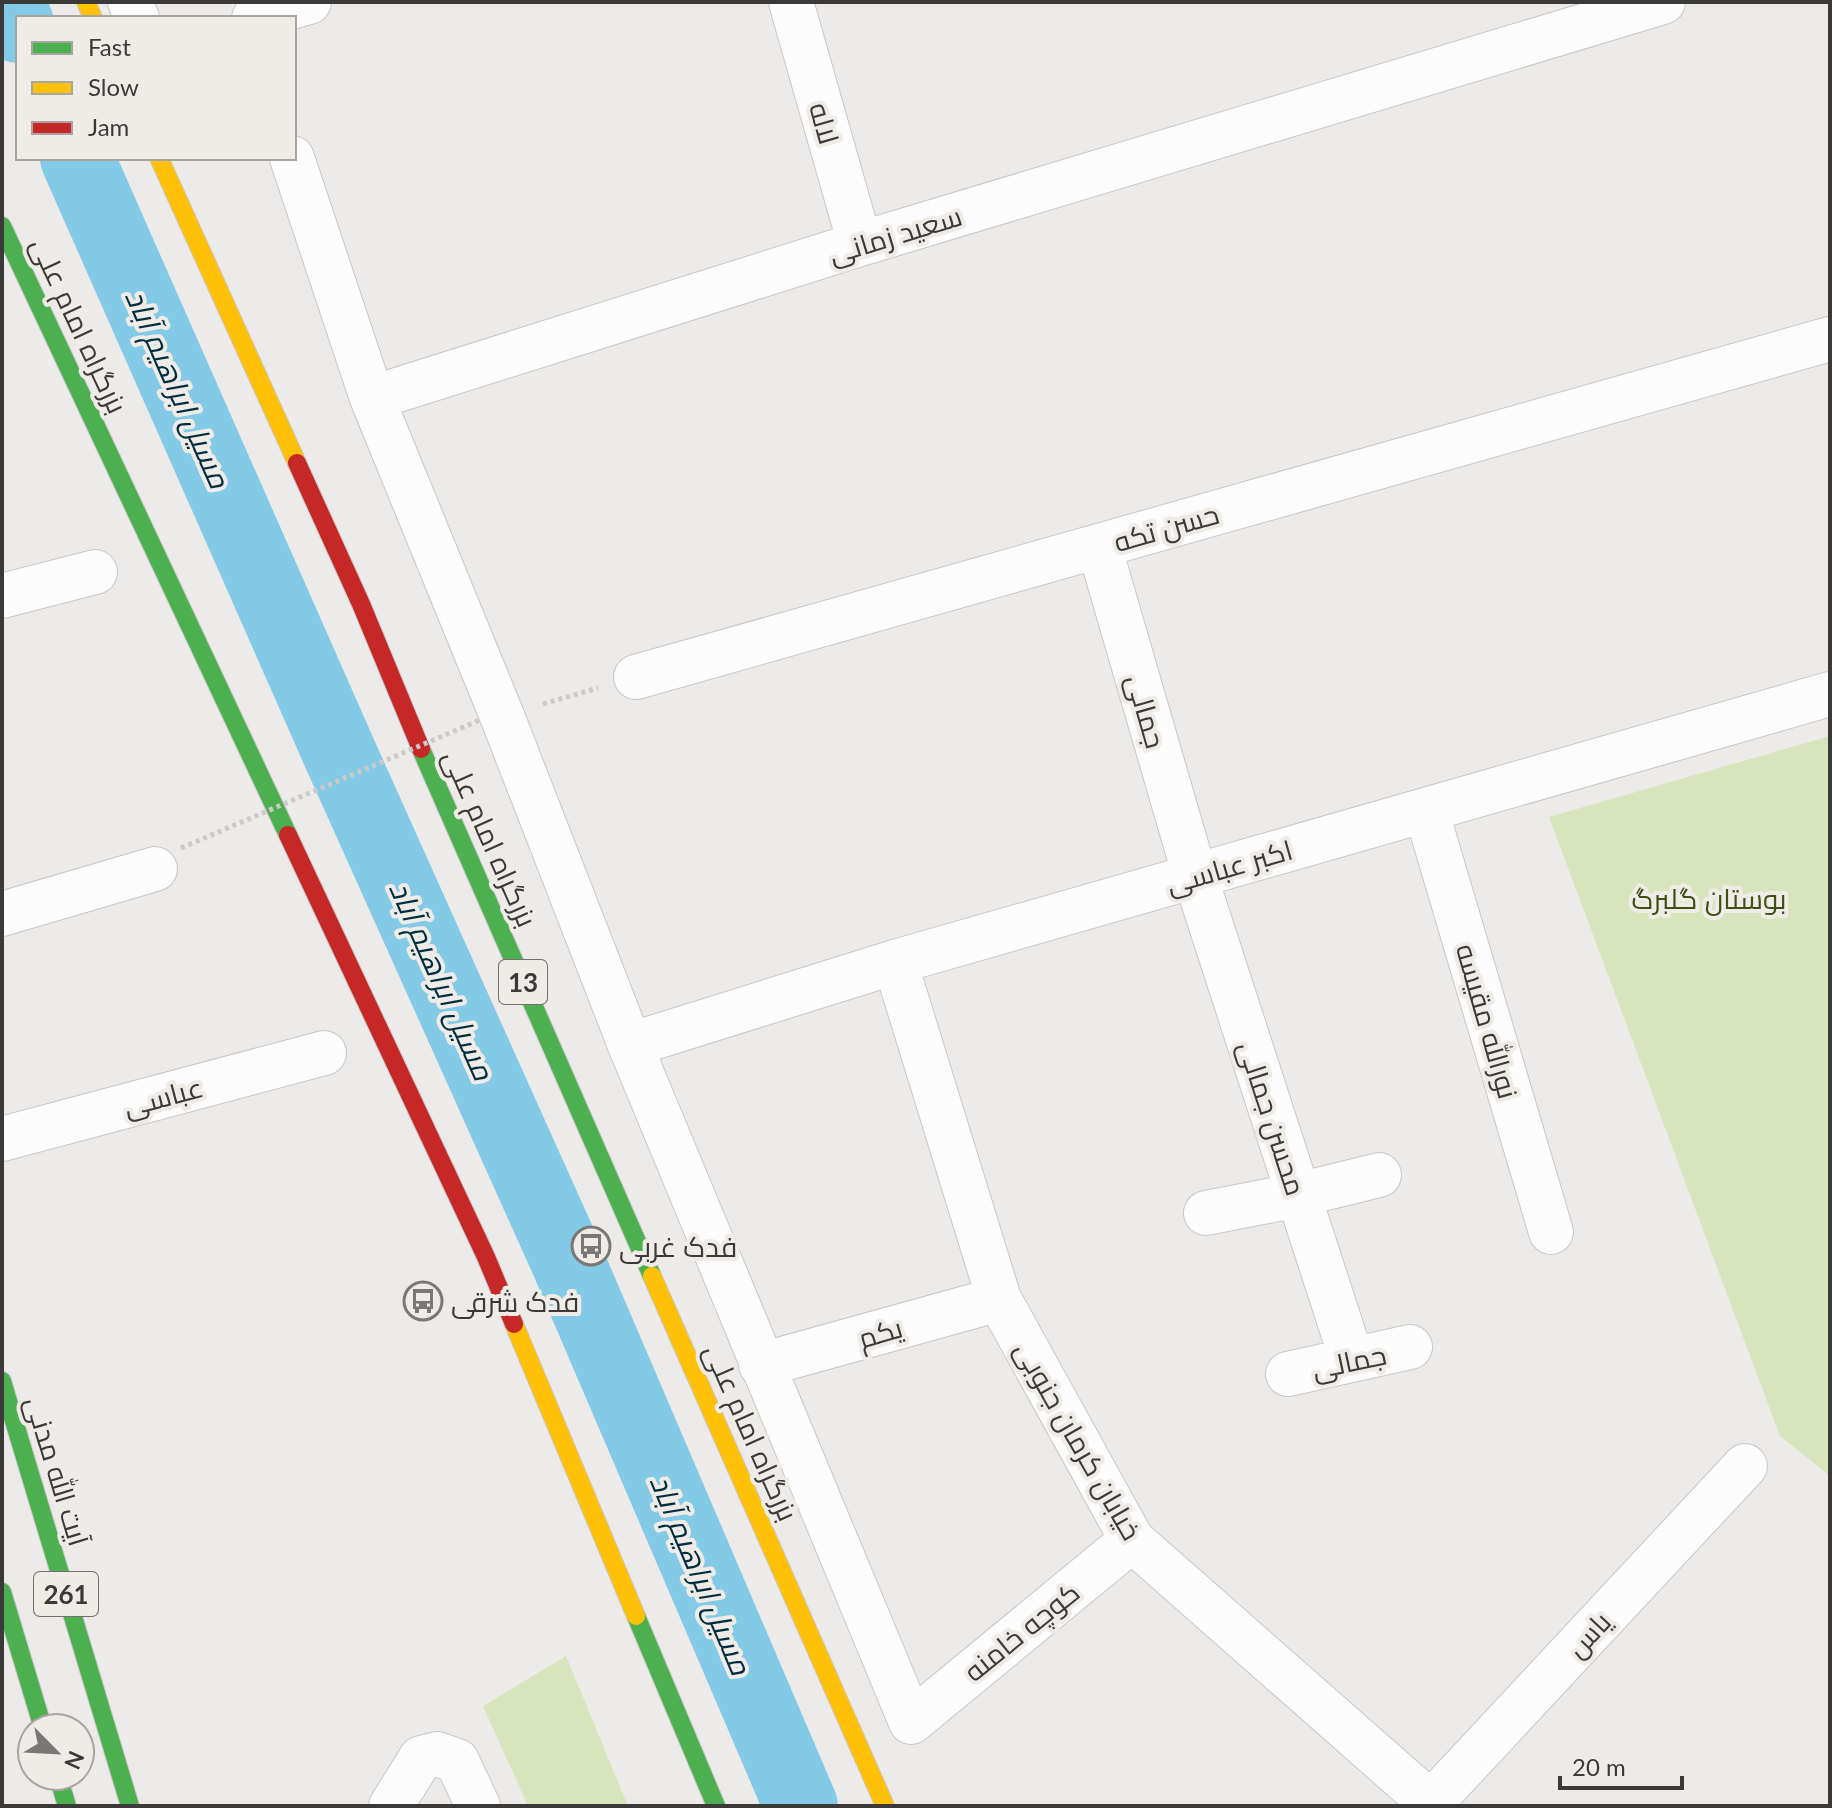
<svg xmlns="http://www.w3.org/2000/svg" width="1832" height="1808" viewBox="0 0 1832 1808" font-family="Lato,Cairo,sans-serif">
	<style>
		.green { fill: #d8e4bc }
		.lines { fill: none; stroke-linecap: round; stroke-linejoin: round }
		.river { stroke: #83cae6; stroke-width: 74 }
		.street-casing { stroke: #c9c7c5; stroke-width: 46 }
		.fast-casing { stroke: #c9c7c5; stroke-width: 20 }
		.slow-casing { stroke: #c9c7c5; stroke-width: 20 }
		.jam-casing { stroke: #c9c7c5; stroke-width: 20 }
		.path { stroke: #cbcac9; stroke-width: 5; stroke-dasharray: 4 4; stroke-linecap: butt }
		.street { stroke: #fcfcfc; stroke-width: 44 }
		.fast { stroke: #4caf50; stroke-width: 18 }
		.slow { stroke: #ffc107; stroke-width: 18 }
		.jam { stroke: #c62828; stroke-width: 18 }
		.path-bridge { stroke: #cbcac9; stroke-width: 5; stroke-dasharray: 4 4; stroke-linecap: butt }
		.labels { text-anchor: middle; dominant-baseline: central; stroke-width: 8; stroke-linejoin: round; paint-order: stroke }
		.shield { fill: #efebe7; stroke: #726f6d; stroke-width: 2 }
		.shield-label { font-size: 26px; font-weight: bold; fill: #3c3a39 }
		.street-label { font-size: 28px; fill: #3c3a39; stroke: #efebe7 }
		.park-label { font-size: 28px; fill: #3f5015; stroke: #efebe7 }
		.poi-label { font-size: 28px; fill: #3c3a39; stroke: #efebe7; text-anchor: start }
		.water-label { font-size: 30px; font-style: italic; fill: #002e3f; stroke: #efebe7 }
	</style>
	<rect width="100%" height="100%" fill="#edebe9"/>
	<!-- green -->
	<path class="green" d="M 1830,736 L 1830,1476 L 1780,1436 L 1549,817 Z
		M 566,1656 L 628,1806 L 528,1806 L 483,1706 Z"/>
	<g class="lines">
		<!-- river -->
		<path class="river" d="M 8,2 L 18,26
			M 77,158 L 339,752 L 568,1262 L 801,1806"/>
		<!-- street casing -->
		<g class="street-casing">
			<path id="street" d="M 130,2 L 137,18
				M 791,2 L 860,244
				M 254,18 L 309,2
				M 292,158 L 372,398 L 860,244 L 1663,2
				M 372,398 L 502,716 L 630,1045 L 911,1722 L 1132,1540
				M 1099,546 L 1195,876 L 1352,1360
				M 2,596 L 95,572
				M 636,677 L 1830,339
				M 1426,810 L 1551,1232
				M 2,914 L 155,869
				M 895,962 L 999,1299 L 1132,1540 L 1434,1806
				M 630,1045 L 895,962 L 1830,694
				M 2,1139 L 324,1053
				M 1206,1213 L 1298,1195 L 1379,1175
				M 761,1365 L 999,1299
				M 1288,1374 L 1410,1347
				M 391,1806 L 421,1758 L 437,1754 L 457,1761 L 478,1806
				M 1428,1806 L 1745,1466"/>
		</g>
		<!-- fast casing -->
		<g class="fast-casing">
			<path id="fast" d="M 2,226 L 288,835
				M 421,749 L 652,1276
				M 2,1381 L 130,1806
				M 2,1592 L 43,1728
				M 636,1616 L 716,1806
				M 58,1776 L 67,1806"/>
		</g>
		<!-- slow casing -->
		<g class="slow-casing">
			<path id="slow" d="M 86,2 L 93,18
				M 159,158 L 297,463
				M 652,1276 L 885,1806
				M 514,1324 L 636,1616"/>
		</g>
		<!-- jam casing -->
		<g class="jam-casing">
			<path id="jam" d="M 297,463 L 361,604 L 421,749
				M 288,835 L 486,1257 L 514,1324"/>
		</g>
		<!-- path -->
		<path class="path" d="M 543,704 L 598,688"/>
		<!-- street -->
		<use href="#street" class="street"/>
		<!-- fast -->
		<use href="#fast" class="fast"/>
		<!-- slow -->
		<use href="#slow" class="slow"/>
		<!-- jam -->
		<use href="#jam" class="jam"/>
		<!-- path-bridge -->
		<path class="path-bridge" d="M 181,848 L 480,720"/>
	</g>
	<!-- icons -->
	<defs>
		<g id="bus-ring" transform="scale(2)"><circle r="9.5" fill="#efebe7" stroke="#7a7877" stroke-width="1.5"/><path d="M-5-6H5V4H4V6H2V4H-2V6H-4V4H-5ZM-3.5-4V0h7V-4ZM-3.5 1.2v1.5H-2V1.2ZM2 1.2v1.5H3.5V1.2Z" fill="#7a7877"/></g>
	</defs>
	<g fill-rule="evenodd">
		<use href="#bus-ring" x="591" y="1246"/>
		<use href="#bus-ring" x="423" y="1301"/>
	</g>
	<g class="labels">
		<!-- shield labels -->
		<g class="shield">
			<rect x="499" y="960" width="48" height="44" rx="6"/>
			<rect x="34" y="1572" width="64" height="44" rx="6"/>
		</g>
		<g class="shield-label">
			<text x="523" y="982">13</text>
			<text x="66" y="1594">261</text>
		</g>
		<!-- street labels -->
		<g class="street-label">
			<text transform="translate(825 123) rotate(74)">لاله</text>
			<text transform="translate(895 234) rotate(-17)">سعید زمانی</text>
			<text transform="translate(80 325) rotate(65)">بزرگراه امام علی</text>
			<text transform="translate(1166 527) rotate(-16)">حسن تکه</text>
			<text transform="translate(1147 711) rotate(74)">جمالی</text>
			<text transform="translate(491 838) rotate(66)">بزرگراه امام علی</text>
			<text transform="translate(1229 866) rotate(-16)">اکبر عباسی</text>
			<text transform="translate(1488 1021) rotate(74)">نورالله مقیسه</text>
			<text transform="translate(163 1096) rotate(-15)">عباسی</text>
			<text transform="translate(1273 1118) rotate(72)">محسن جمالی</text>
			<text transform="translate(880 1332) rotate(-16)">یکم</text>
			<text transform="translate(1349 1361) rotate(-12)">جمالی</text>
			<text transform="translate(752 1432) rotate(66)">بزرگراه امام علی</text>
			<text transform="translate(1079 1440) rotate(60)">خیابان کرمان جنوبی</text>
			<text transform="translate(58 1471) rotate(73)">آیت الله مدنی</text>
			<text transform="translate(1021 1631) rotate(-39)">کوچه خامنه</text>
			<text transform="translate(1588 1634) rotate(-47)">یاس</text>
		</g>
		<!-- park labels -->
		<g class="park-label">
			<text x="1709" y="898">بوستان گلبرگ</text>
		</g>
		<!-- poi labels -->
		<g class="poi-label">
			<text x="619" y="1246">فدک غربی</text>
			<text x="451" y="1301">فدک شرقی</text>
		</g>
		<!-- water labels -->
		<g class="water-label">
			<text transform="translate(179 388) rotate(66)">مسیل ابراهیم آباد</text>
			<text transform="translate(443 980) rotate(66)">مسیل ابراهیم آباد</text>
			<text transform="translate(702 1574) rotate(67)">مسیل ابراهیم آباد</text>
		</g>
	</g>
	<!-- border -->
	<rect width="1832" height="1808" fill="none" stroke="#3c3a39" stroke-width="8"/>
	<!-- legend -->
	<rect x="16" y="16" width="280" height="144" fill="#efebe7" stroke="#a7a4a1" stroke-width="2"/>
	<rect x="32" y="42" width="40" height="12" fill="#4caf50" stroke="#a7a4a1" stroke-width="2"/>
	<text x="88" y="56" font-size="24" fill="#3c3a39">Fast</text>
	<rect x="32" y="82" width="40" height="12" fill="#ffc107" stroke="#a7a4a1" stroke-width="2"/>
	<text x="88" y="96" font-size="24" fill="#3c3a39">Slow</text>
	<rect x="32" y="122" width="40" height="12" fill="#c62828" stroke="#a7a4a1" stroke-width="2"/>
	<text x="88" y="136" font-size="24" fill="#3c3a39">Jam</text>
	<!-- north arrow -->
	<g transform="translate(56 1752) rotate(114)"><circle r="38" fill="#efebe7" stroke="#a7a4a1" stroke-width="2"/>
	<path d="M0-6L14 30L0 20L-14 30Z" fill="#7a7877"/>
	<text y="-12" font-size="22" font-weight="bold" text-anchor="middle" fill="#3c3a39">N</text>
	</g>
	<!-- scale -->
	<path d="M1560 1776v12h122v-12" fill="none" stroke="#3c3a39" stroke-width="4"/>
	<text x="1572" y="1776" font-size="24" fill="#3c3a39" stroke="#efebe7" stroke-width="6" paint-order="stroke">20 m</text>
</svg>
